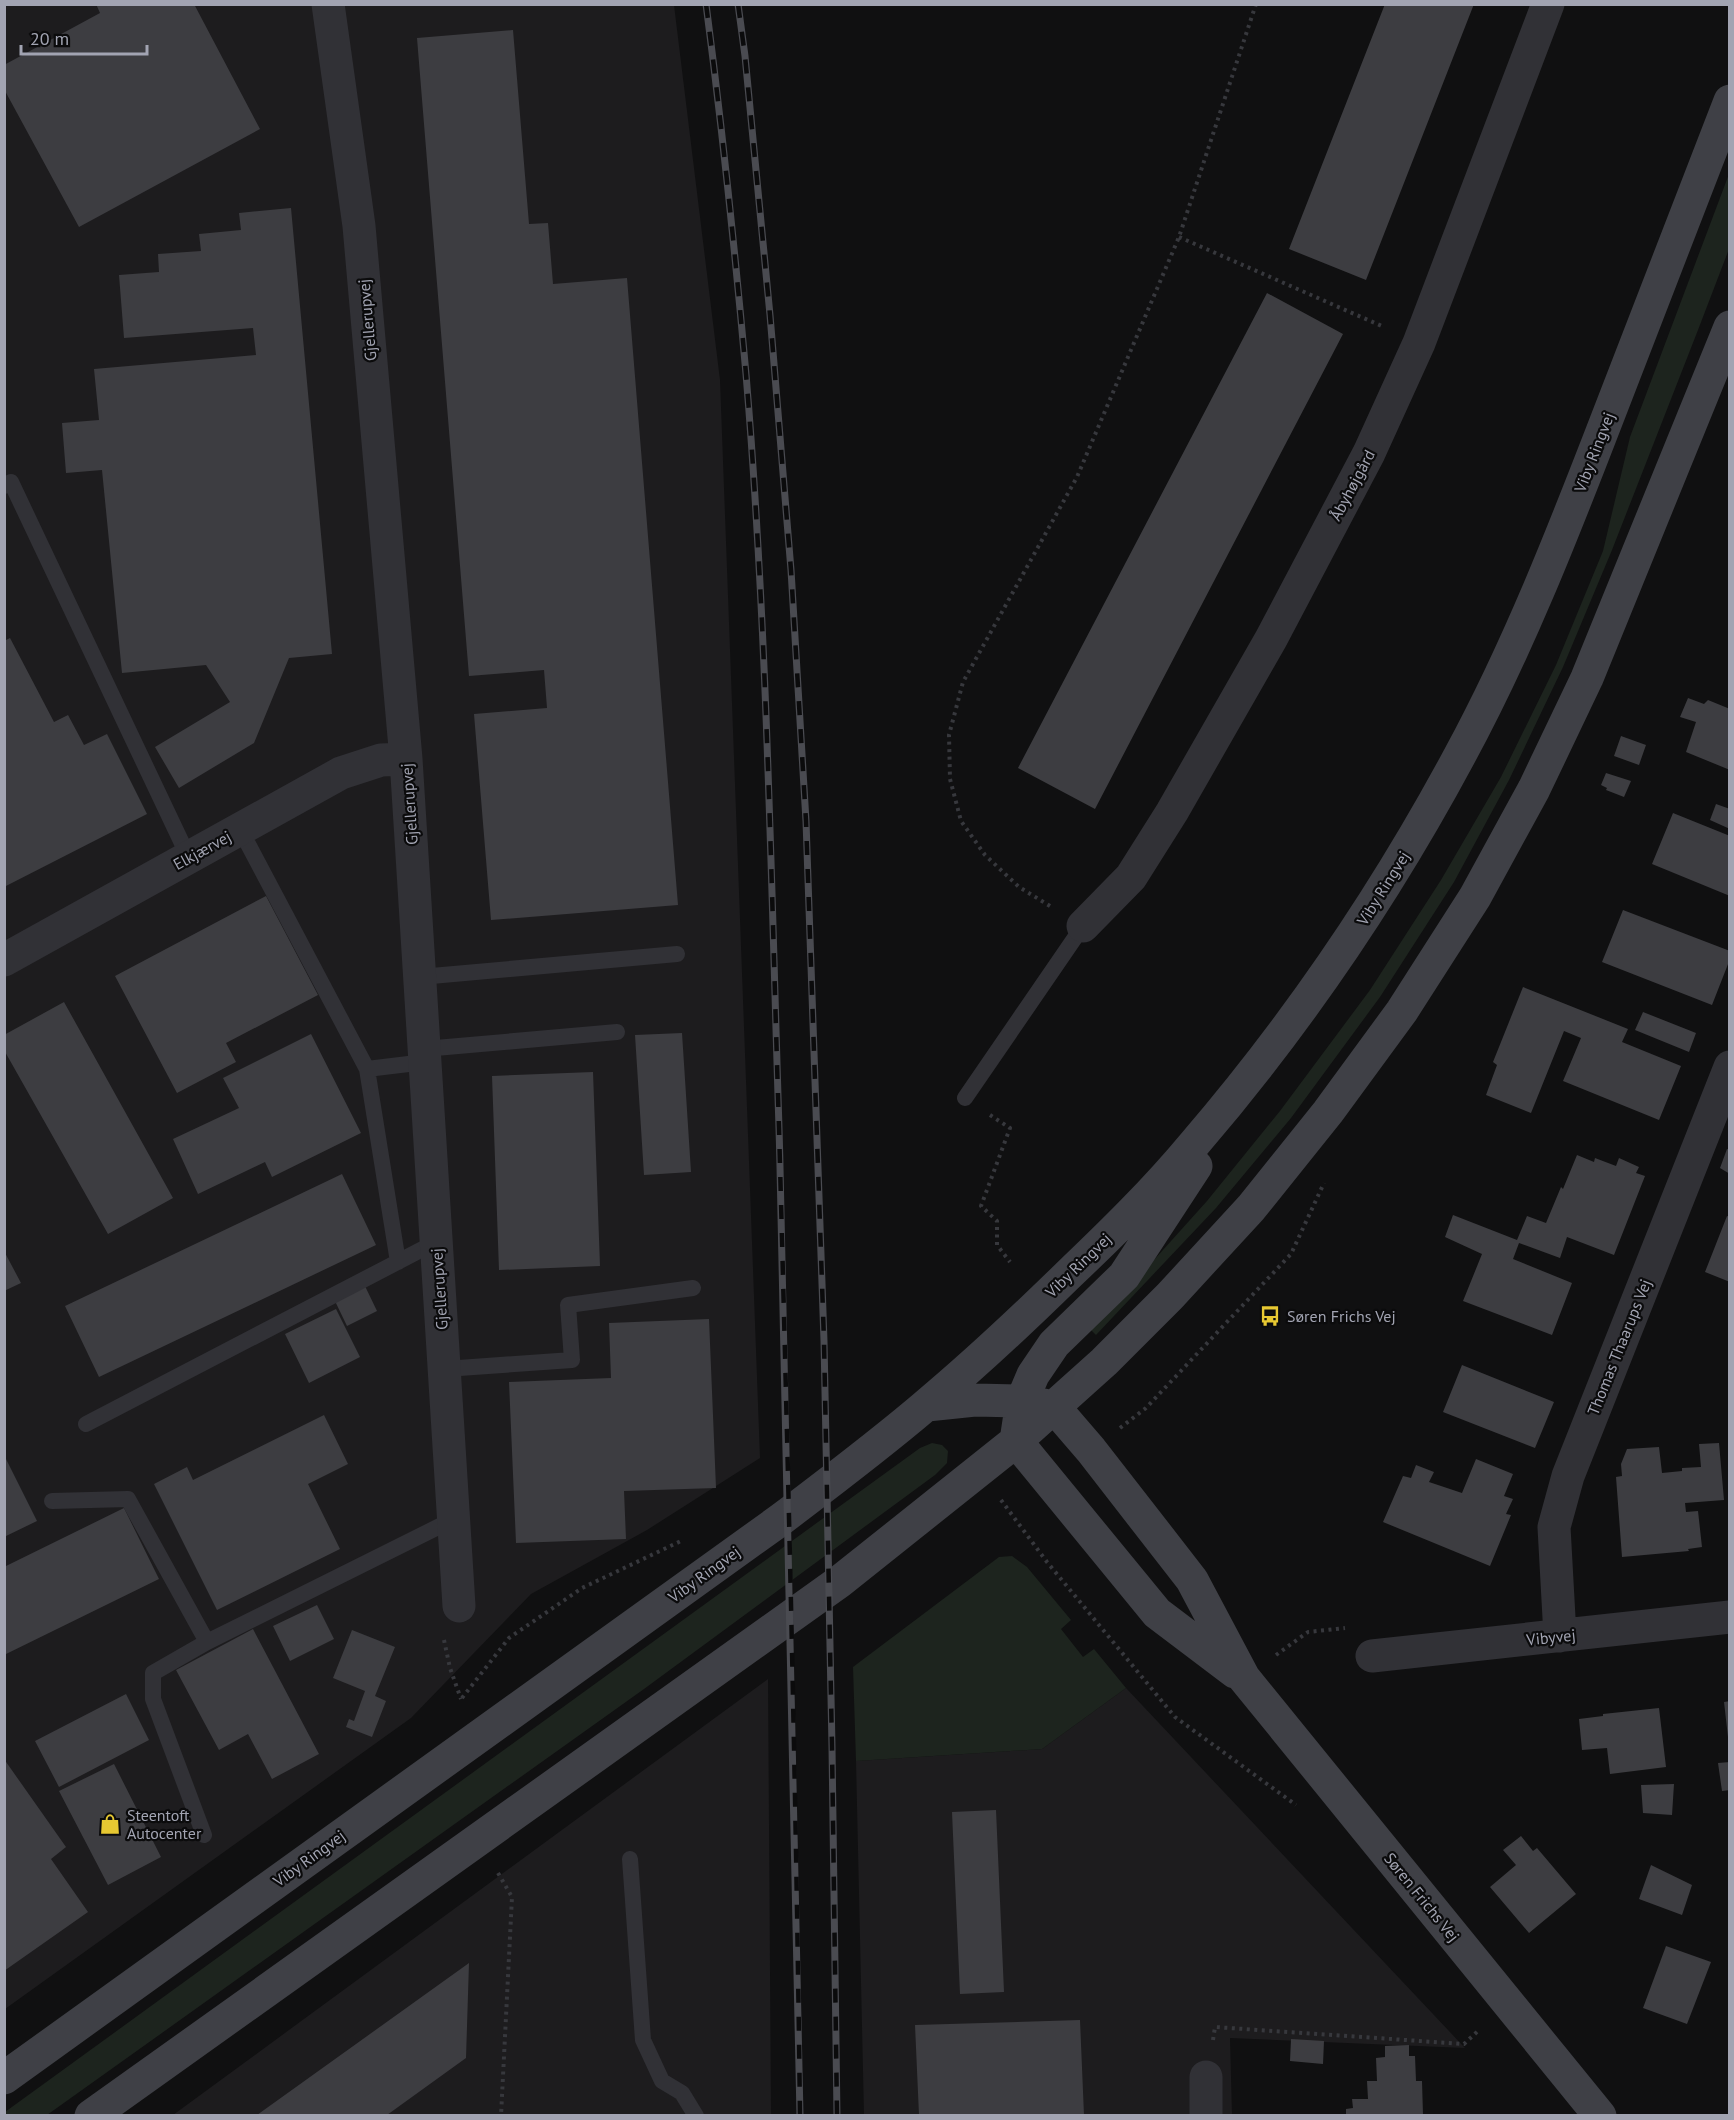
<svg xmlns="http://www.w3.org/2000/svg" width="1734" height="2120" viewBox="0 0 1734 2120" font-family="'PT Sans',sans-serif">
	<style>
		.built { fill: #1d1c1e }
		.green { fill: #1d241e }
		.building { fill: #3d3d41 }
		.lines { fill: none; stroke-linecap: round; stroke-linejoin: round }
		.path { stroke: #37383d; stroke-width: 4; stroke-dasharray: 3 4.5; stroke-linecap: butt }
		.lane { stroke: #313136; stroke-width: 16 }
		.street { stroke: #313136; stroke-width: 33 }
		.secondary { stroke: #3f4046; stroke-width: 33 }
		.rail-casing { stroke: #4a4b51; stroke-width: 7 }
		.rail { stroke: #0b0b0c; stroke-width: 4.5; stroke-dasharray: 14; stroke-linecap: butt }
		.labels { text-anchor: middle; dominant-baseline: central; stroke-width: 4.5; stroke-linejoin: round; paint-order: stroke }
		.street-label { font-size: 16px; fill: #a2a4b2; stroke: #0b0b0c }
		.poi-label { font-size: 16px; fill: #a2a4b2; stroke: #0b0b0c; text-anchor: start }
	</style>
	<rect width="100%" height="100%" fill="#101011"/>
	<!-- built -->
	<path class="built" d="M 5,5 L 674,5 L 720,380 L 760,1458 L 647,1530 L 531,1594 L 411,1718 L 5,2009 Z
		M 768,1679 L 771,2115 L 173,2115 Z
		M 1126,1688 L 1465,2048 L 1230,2038 L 1232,2115 L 864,2115 L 856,1761 L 1042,1749 Z"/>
	<!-- green -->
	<path class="green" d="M 1729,174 L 1729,249 L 1698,330 L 1612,550 L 1563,667 L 1509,780 L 1454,882 L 1380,997 L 1291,1118 L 1216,1208 L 1096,1335 L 1087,1326 L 1136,1280 L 1207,1201 L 1280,1111 L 1370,990 L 1441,880 L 1501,777 L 1556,665 L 1603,551 L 1630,437 Z
		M 932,1443 L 942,1445 L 948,1451 L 947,1463 L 935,1475 L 644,1689 L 47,2115 L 5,2115 L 5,2112 L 920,1448 Z
		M 1012,1556 L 1027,1567 L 1071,1620 L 1061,1629 L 1083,1657 L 1094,1649 L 1126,1688 L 1042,1749 L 856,1761 L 853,1667 L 999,1557 Z"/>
	<!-- building -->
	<path class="building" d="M 96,4 L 194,4 L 260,129 L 79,227 L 4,89 L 4,65 L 100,13 Z
		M 1385,4 L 1474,4 L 1366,280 L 1289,249 Z
		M 513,30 L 529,224 L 548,223 L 553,284 L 627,278 L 678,905 L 491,920 L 474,714 L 547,708 L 544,670 L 469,676 L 417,38 Z
		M 291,208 L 332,654 L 289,658 L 254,743 L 179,788 L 155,747 L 230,702 L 206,665 L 122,673 L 102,470 L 66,473 L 62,423 L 99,420 L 94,369 L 256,355 L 253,328 L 124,338 L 119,275 L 159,272 L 158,254 L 201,251 L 199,234 L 241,230 L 239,213 Z
		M 1267,293 L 1343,334 L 1095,809 L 1018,768 Z
		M 10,638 L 54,722 L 68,715 L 84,745 L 107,734 L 147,814 L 4,887 L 4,641 Z
		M 1688,698 L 1704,704 L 1708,700 L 1730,709 L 1730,770 L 1686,752 L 1696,722 L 1680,717 Z
		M 1621,736 L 1646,745 L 1639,765 L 1614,756 Z
		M 1606,773 L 1631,781 L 1624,797 L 1606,790 L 1607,788 L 1601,785 Z
		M 1716,804 L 1730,809 L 1730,829 L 1710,820 Z
		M 1673,813 L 1730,836 L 1730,896 L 1652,864 Z
		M 266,896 L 318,995 L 226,1043 L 236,1062 L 177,1093 L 115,976 Z
		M 1623,910 L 1730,951 L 1730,959 L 1712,1005 L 1602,962 Z
		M 1523,987 L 1628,1029 L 1622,1042 L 1681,1066 L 1659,1120 L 1563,1081 L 1581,1038 L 1564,1031 L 1531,1113 L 1486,1095 L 1497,1065 L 1493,1062 Z
		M 64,1002 L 173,1198 L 108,1234 L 4,1050 L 4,1035 Z
		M 1643,1012 L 1696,1033 L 1689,1052 L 1635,1030 Z
		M 682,1033 L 691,1172 L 644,1175 L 635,1035 Z
		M 311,1034 L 361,1133 L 272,1177 L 265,1162 L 198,1194 L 173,1139 L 239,1108 L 223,1078 Z
		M 593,1072 L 600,1266 L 499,1270 L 492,1076 Z
		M 1727,1149 L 1730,1150 L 1730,1174 L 1720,1168 Z
		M 1577,1155 L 1594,1162 L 1595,1158 L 1616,1166 L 1619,1158 L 1639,1167 L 1636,1173 L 1645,1176 L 1614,1255 L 1567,1237 L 1560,1258 L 1519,1243 L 1513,1259 L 1572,1283 L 1552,1335 L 1463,1301 L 1482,1254 L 1445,1237 L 1453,1215 L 1517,1240 L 1527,1216 L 1546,1223 L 1561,1187 L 1563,1189 Z
		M 342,1174 L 376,1245 L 99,1377 L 65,1306 Z
		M 1727,1216 L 1730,1217 L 1730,1282 L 1705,1272 Z
		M 4,1251 L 21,1283 L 4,1291 Z
		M 364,1284 L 377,1311 L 347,1326 L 334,1299 Z
		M 336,1309 L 360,1357 L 309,1383 L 285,1334 Z
		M 709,1319 L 716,1488 L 624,1491 L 626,1539 L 516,1543 L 509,1382 L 611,1378 L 609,1323 Z
		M 1462,1365 L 1554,1402 L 1535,1448 L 1443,1412 Z
		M 324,1415 L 348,1464 L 308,1484 L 340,1549 L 217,1610 L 154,1484 L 187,1467 L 193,1480 Z
		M 1719,1443 L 1724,1500 L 1685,1503 L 1686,1512 L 1698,1511 L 1702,1547 L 1688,1549 L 1689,1551 L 1622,1557 L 1616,1477 L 1622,1476 L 1621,1464 L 1627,1449 L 1659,1447 L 1662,1473 L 1682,1471 L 1682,1468 L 1701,1467 L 1699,1444 Z
		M 4,1455 L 37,1521 L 4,1537 Z
		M 1476,1459 L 1513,1474 L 1504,1496 L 1513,1499 L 1506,1514 L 1511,1515 L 1490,1566 L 1383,1522 L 1403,1476 L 1411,1478 L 1416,1465 L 1434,1472 L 1429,1482 L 1462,1493 Z
		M 124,1508 L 159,1579 L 4,1655 L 4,1567 Z
		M 317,1605 L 334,1639 L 290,1661 L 273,1626 Z
		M 253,1629 L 319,1754 L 272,1779 L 248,1734 L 219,1750 L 176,1670 Z
		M 352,1630 L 395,1647 L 375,1696 L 386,1701 L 372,1737 L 346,1727 L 349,1719 L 354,1721 L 365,1691 L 333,1678 Z
		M 126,1694 L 149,1740 L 59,1787 L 35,1741 Z
		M 1730,1701 L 1730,1737 L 1728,1737 L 1724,1702 Z
		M 1659,1708 L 1666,1767 L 1610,1774 L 1607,1748 L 1582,1750 L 1579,1719 L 1603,1716 L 1603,1714 Z
		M 4,1759 L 66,1847 L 51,1859 L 88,1912 L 4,1971 Z
		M 1730,1762 L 1730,1790 L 1722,1791 L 1718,1763 Z
		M 114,1764 L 161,1857 L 108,1885 L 59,1791 Z
		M 1674,1784 L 1672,1815 L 1643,1813 L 1641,1785 Z
		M 996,1810 L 1004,1992 L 960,1994 L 952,1812 Z
		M 1521,1836 L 1533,1851 L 1537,1848 L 1576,1894 L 1529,1933 L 1490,1887 L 1516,1865 L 1503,1850 Z
		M 1651,1865 L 1692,1885 L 1682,1915 L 1639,1899 Z
		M 1666,1946 L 1711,1962 L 1687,2024 L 1643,2008 Z
		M 469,1963 L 466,2058 L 387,2115 L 257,2115 Z
		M 1080,2020 L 1084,2115 L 919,2115 L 915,2025 Z
		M 1291,2039 L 1324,2041 L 1323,2064 L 1290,2061 Z
		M 1409,2045 L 1409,2056 L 1415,2056 L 1416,2081 L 1422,2081 L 1423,2115 L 1346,2115 L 1346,2109 L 1353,2108 L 1352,2099 L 1368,2099 L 1367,2081 L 1377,2081 L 1376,2058 L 1385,2057 L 1385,2046 Z"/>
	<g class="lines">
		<!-- path -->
		<path class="path" d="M 1179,237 L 1384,327
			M 1050,906 L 1019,887 L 985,855 L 961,821 L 950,779 L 949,735 L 963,682 L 1077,477 L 1179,237 L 1256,4
			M 990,1115 L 1010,1128 L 981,1206 L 997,1221 L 997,1245 L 1010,1262
			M 1120,1428 L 1146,1408 L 1291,1254 L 1324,1183
			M 1001,1500 L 1047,1562 L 1175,1717 L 1296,1805
			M 444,1640 L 450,1668 L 461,1699
			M 1276,1655 L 1308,1632 L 1345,1628
			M 462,1698 L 509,1638 L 582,1588 L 681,1541
			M 498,1873 L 512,1897 L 501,2116
			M 1213,2040 L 1215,2027 L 1464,2044 L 1479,2030"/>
		<!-- lane -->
		<path class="lane" d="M 4,486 L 11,482 L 189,858
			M 240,829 L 367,1069 L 398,1262
			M 420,977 L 677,954
			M 424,1049 L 617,1032
			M 367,1069 L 425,1062
			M 965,1098 L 1083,926
			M 445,1369 L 572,1360 L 568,1305 L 693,1288
			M 86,1424 L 436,1242
			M 52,1501 L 128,1499 L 207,1642
			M 204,1835 L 153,1699 L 153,1673 L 207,1642 L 454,1519
			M 630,1859 L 643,2040 L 662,2081 L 682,2093 L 696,2116"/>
		<!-- street -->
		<path class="street" d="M 328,4 L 359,226 L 406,759 L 459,1606
			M 1083,926 L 1131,877 L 1172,812 L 1271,639 L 1369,453 L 1419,343 L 1548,4
			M 4,960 L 341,773 L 381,760 L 406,759
			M 1560,1636 L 1554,1527 L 1568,1476 L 1730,1067
			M 1372,1656 L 1730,1617
			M 1206,2077 L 1206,2116"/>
		<!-- secondary -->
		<path class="secondary" d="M 1196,1166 L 1124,1276 L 1054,1344 L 1033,1375 L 1022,1401 L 1016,1441 L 1157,1613 L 1235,1672
			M 927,1405 L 975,1400 L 1022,1401 L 1054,1407 L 1091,1450 L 1192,1580 L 1244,1678 L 1600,2116
			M 4,2078 L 780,1520 C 829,1483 878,1446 925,1406 C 974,1365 1021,1321 1067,1276 C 1111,1234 1155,1191 1194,1144 C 1297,1024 1385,895 1460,755 C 1518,648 1563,533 1607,419 C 1648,313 1689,207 1730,101
			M 91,2116 L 839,1582 L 1016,1441 L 1104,1362 L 1170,1296 L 1251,1208 L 1328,1112 L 1402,1011 L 1475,897 L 1534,789 L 1587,678 L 1730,327"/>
		<!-- rail casing -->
		<g class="rail-casing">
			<path id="rail" d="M 706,4 C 722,127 735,251 746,374 C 767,625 771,877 779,1128 C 788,1457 796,1786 800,2116
				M 738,4 L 745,56 L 770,315 L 791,570 L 806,821 L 824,1341 L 832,1747 L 837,2116"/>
		</g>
		<!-- rail -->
		<use href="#rail" class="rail"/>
	</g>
	<!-- icons -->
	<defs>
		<g id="bus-bare" transform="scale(1.62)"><path d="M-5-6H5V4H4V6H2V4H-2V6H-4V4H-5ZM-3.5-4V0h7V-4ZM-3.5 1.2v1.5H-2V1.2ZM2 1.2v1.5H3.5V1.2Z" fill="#e7c832" stroke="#0b0b0c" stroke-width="2.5" paint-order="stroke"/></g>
		<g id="shop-bare" transform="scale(1.62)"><path d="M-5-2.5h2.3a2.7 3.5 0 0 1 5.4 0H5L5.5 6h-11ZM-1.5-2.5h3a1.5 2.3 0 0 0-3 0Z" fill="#e7c832" stroke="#0b0b0c" stroke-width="2.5" paint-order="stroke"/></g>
	</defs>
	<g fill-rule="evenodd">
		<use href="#bus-bare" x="1270" y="1316"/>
		<use href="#shop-bare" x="110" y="1824"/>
	</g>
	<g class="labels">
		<!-- street labels -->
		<g class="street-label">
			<text transform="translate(367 320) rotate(-95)">Gjellerupvej</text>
			<text transform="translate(1594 452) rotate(-69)">Viby Ringvej</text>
			<text transform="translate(1352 485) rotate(-62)">Åbyhøjgård</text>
			<text transform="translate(409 804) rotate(-94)">Gjellerupvej</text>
			<text transform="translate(202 850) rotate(-29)">Elkjærvej</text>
			<text transform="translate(1383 888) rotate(-58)">Viby Ringvej</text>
			<text transform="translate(1078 1265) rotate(-44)">Viby Ringvej</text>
			<text transform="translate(439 1289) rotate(-94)">Gjellerupvej</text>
			<text transform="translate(1619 1347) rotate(-68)">Thomas Thaarups Vej</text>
			<text transform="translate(704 1574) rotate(-36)">Viby Ringvej</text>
			<text transform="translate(1551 1637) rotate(-6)">Vibyvej</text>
			<text transform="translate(309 1858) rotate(-36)">Viby Ringvej</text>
			<text transform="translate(1422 1897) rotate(51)">Søren Frichs Vej</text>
		</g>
		<!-- poi labels -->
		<g class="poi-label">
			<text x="1287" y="1316">Søren Frichs Vej</text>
			<text x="127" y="1815">Steentoft<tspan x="127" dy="18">Autocenter</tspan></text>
		</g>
	</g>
	<!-- border -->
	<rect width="1734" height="2120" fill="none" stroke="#a2a4b2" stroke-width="12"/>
	<!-- scale -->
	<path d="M21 45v9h126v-9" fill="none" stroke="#a2a4b2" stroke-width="3"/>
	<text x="30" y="45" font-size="18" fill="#a2a4b2" stroke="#0b0b0c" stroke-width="4.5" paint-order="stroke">20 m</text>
</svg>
